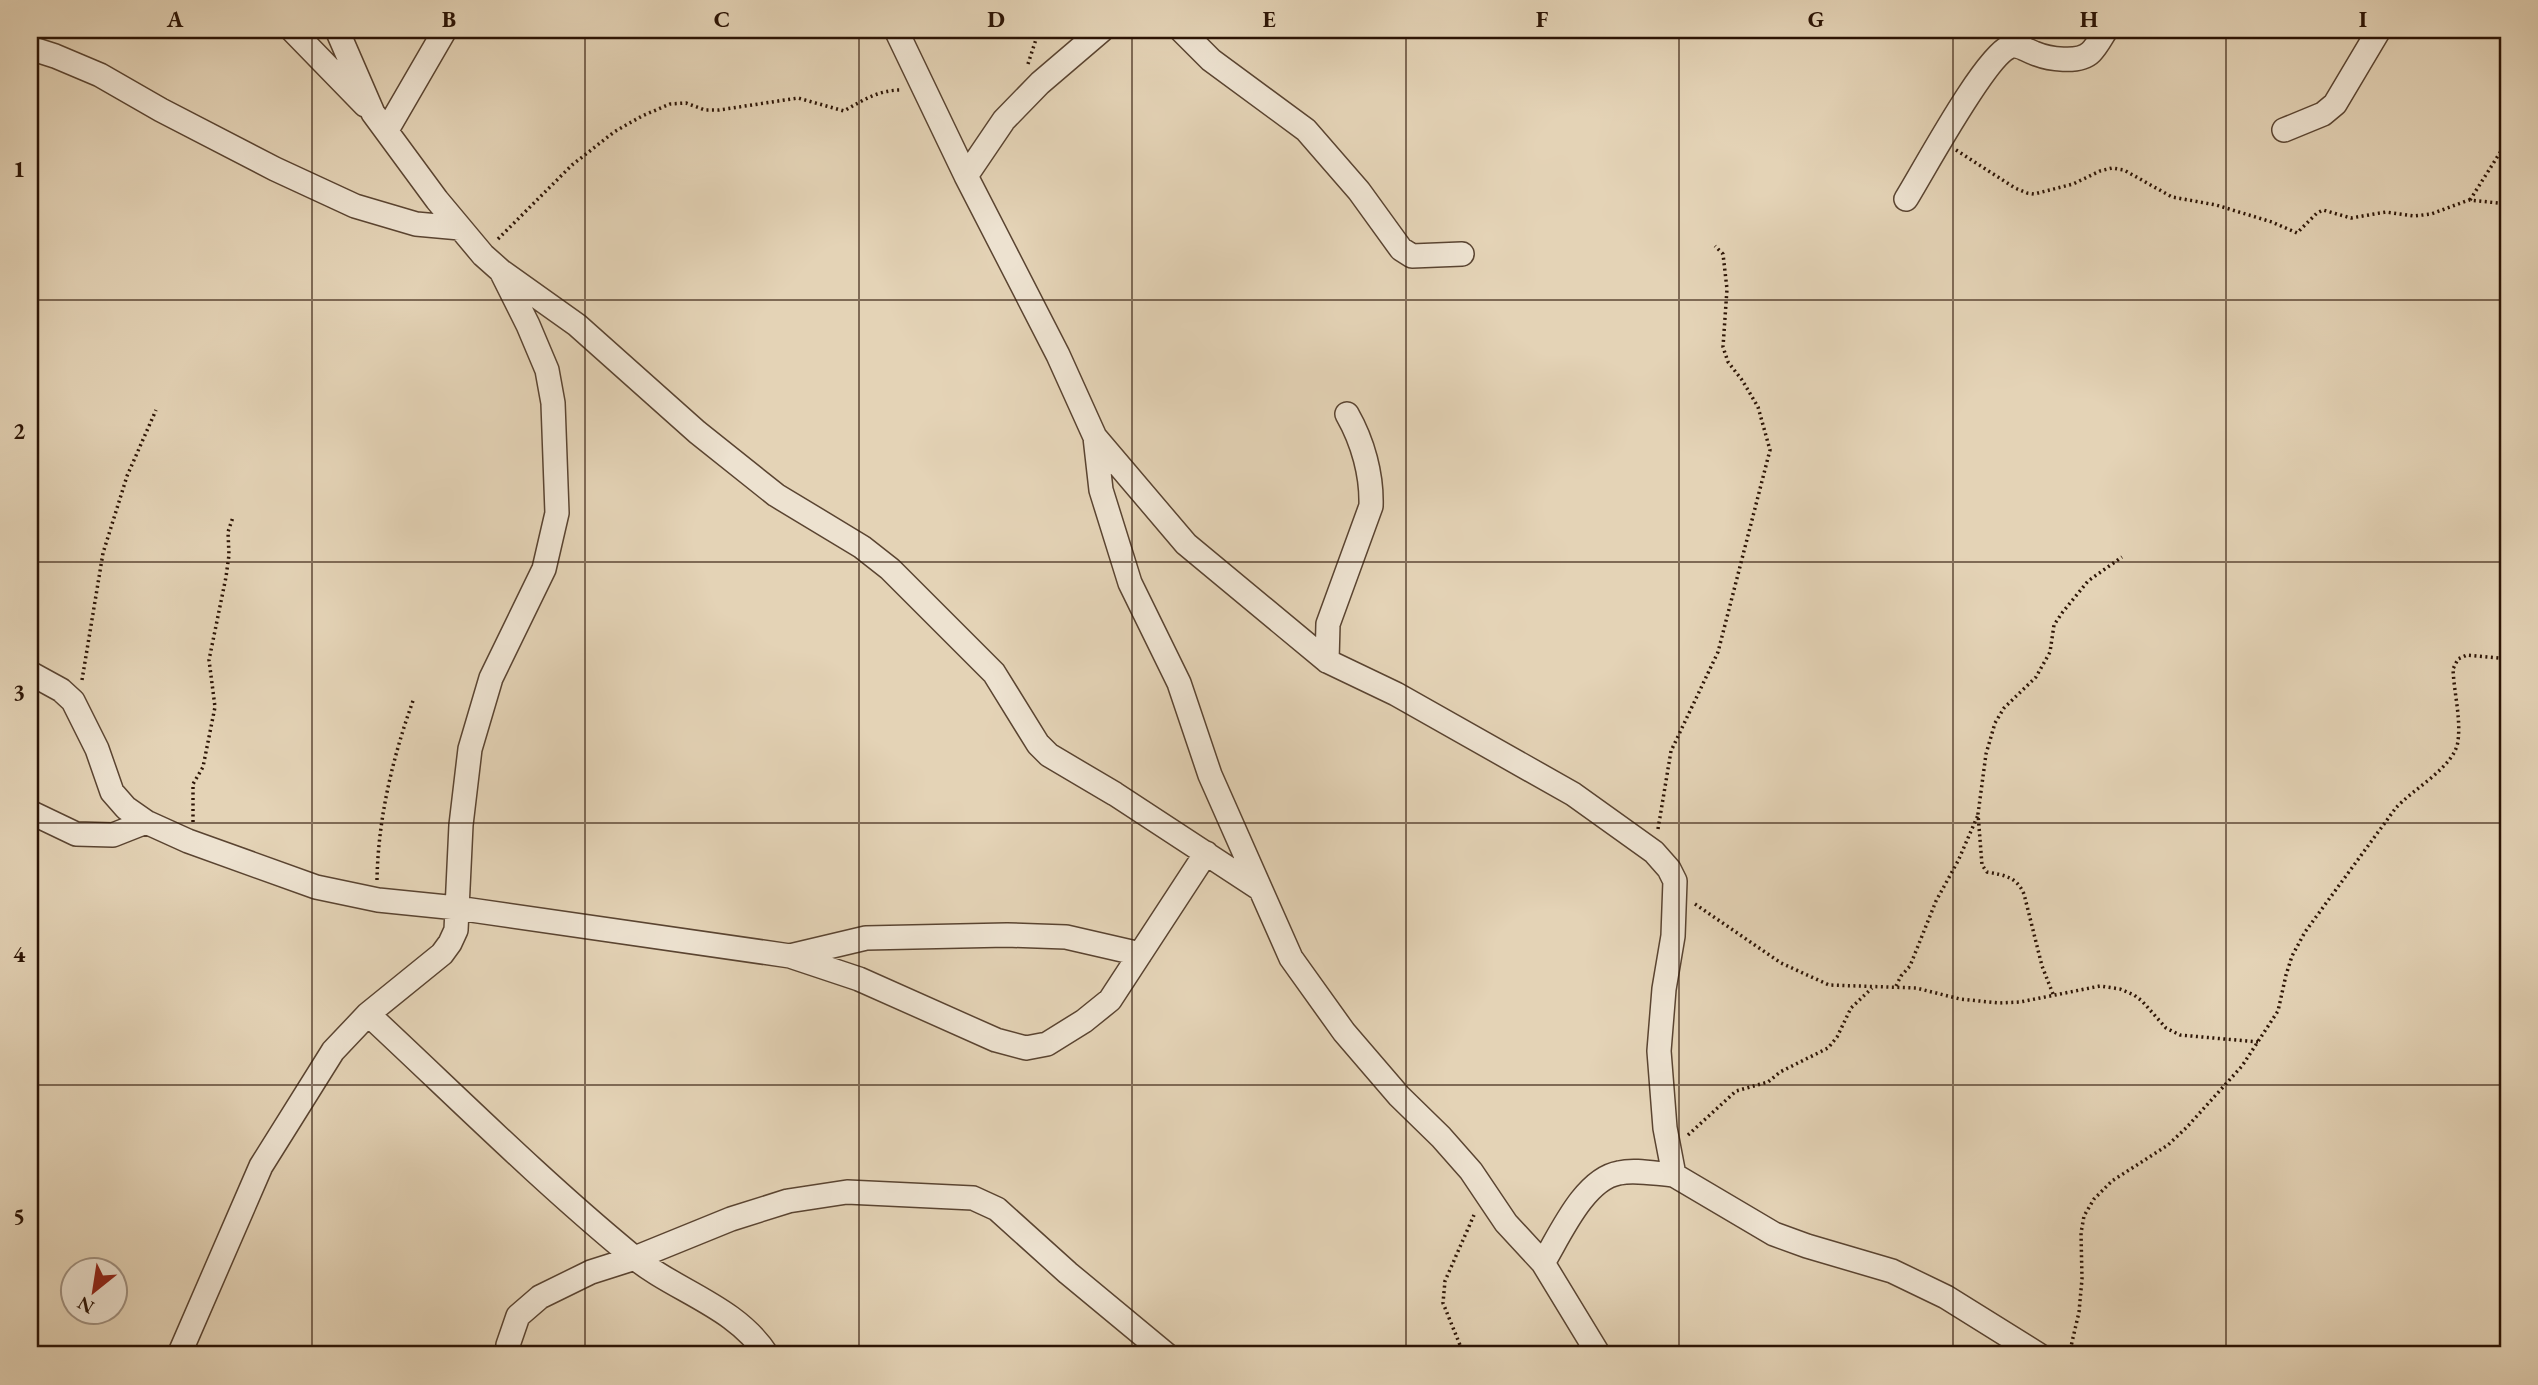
<svg xmlns="http://www.w3.org/2000/svg" width="2538" height="1385" viewBox="0 0 2538 1385" font-family="'EB Garamond',serif">
	<style>
		.lines { fill: none; stroke-linecap: round; stroke-linejoin: round }
		.street-casing { stroke: #5a4431; stroke-width: 26 }
		.path { stroke: #2c1405; stroke-width: 3.5; stroke-dasharray: 2 3.5; stroke-linecap: butt }
		.street { stroke: #ede2d0; stroke-width: 23 }
		.grid { fill: none; stroke: #2c1405; stroke-width: 2; stroke-opacity: 0.55 }
		.neatline { fill: none; stroke: #2c1405; stroke-width: 2.5 }
		.grid-label { font-size: 23px; text-anchor: middle; font-weight: bold; fill: #2c1405 }
	</style>
	<rect width="100%" height="100%" fill="#e4d3b6"/>
	<filter id="stains"><feTurbulence type="fractalNoise" baseFrequency=".00286" numOctaves="4"/><feColorMatrix values="0 0 0 0 .2 0 0 0 0 .09 0 0 0 0 .02 0 0 0 .5 -.17"/></filter>
	<radialGradient id="worn" r=".72"><stop offset=".6" stop-color="#630" stop-opacity="0"/><stop offset="1" stop-color="#630" stop-opacity=".3"/></radialGradient>
	<g class="lines">
		<!-- street casing -->
		<g class="street-casing">
			<path id="street" d="M 292,30 L 365,105
				M 896,30 L 966,176 L 1058,355 L 1095,437 L 1186,544 L 1327,661 L 1396,694 L 1573,794 L 1654,852 L 1669,869 L 1675,881 L 1673,936 L 1664,989 L 1659,1051 L 1665,1128 L 1674,1175 L 1774,1234 L 1807,1246 L 1892,1271 L 1946,1297 L 2039,1355
				M 1181,30 L 1211,60 L 1306,130 L 1359,191 L 1401,249 L 1412,256 L 1462,254
				M 30,48 L 55,56 L 100,75 L 161,110 L 275,169 L 355,206 L 416,224 L 460,228
				M 387,130 L 445,30
				M 2284,130 L 2323,114 L 2335,104 L 2379,30
				M 966,176 L 1004,120 L 1040,83 L 1102,30
				M 1906,199 C 1924,170 1984,58 2009,47 C 2018,43 2025,50 2034,53 C 2048,59 2079,64 2091,52 C 2097,46 2101,38 2106,30
				M 504,273 L 577,325 L 697,432 L 776,495 L 862,547 L 890,569 L 994,673 L 1038,744 L 1049,755 L 1115,794 L 1260,889
				M 1095,437 L 1101,490 L 1130,583 L 1179,683 L 1210,775 L 1291,958 L 1344,1032 L 1399,1096 L 1441,1137 L 1471,1171 L 1506,1223 L 1543,1263 L 1599,1355
				M 1327,661 L 1328,624 L 1371,506 C 1372,475 1363,442 1347,414
				M 30,673 L 61,690 L 73,701 L 97,749 L 112,792 L 126,808 L 146,822 L 188,841 L 316,887 L 378,900 L 457,908 L 790,956 L 866,938 L 1007,935 L 1066,937 L 1140,954
				M 30,812 L 76,834 L 113,835 L 146,822
				M 790,956 L 859,979 L 996,1040 L 1026,1048 L 1047,1044 L 1084,1021 L 1110,1000 L 1206,853
				M 368,1014 C 455,1095 540,1180 631,1255 C 674,1291 736,1306 767,1355
				M 1543,1263 C 1560,1235 1584,1179 1619,1173 C 1635,1169 1657,1174 1674,1175
				M 179,1355 L 261,1166 L 333,1051 L 368,1014 L 442,954 L 450,943 L 456,930 L 461,825 L 470,749 L 491,678 L 544,569 L 557,513 L 553,403 L 547,370 L 528,325 L 501,271 L 483,255 L 437,200 L 373,113 L 337,30
				M 507,1355 L 508,1345 L 518,1316 L 540,1297 L 591,1272 L 635,1258 L 731,1219 L 788,1201 L 847,1192 L 973,1198 L 997,1209 L 1068,1273 L 1167,1355"/>
		</g>
		<!-- path -->
		<path class="path" d="M 1028,64 L 1039,30
			M 1956,150 L 2015,188 L 2027,193 L 2034,194 L 2073,184 L 2100,171 L 2112,168 L 2124,170 L 2172,197 L 2216,205 L 2272,222 L 2297,233 L 2317,213 L 2323,210 L 2351,218 L 2386,212 L 2414,216 L 2431,214 L 2469,200 L 2508,204
			M 2470,200 L 2508,140
			M 498,239 L 572,165 L 614,132 L 642,116 L 670,104 L 686,103 L 705,110 L 719,110 L 798,98 L 844,111 C 863,100 879,90 901,90
			M 82,680 L 103,553 L 127,476 L 156,410
			M 193,822 L 193,784 L 203,767 L 215,707 L 209,660 L 226,577 L 229,555 L 228,532 L 233,517
			M 1658,829 L 1671,751 L 1718,652 L 1770,450 L 1758,407 L 1742,380 L 1728,362 L 1723,347 L 1727,289 L 1723,254 L 1715,246
			M 377,880 C 378,818 393,756 414,698
			M 1695,904 L 1781,963 L 1829,985 L 1916,988 L 1960,999 L 1999,1003 L 2020,1002 L 2100,986 L 2120,989 L 2134,995 L 2142,1001 L 2166,1028 L 2180,1035 L 2258,1042
			M 1896,986 L 1901,976 L 1910,966 L 1936,901 L 1958,861 L 1978,815
			M 2053,994 L 2042,966 L 2024,894 C 2017,877 2004,875 1987,872 L 1982,865 L 1978,814 L 1986,754 L 1995,723 L 2004,708 L 2036,677 L 2050,652 L 2054,625 L 2062,613 L 2088,581 L 2122,557
			M 1688,1135 L 1736,1091 L 1768,1082 L 1780,1072 L 1828,1048 L 1837,1037 L 1851,1008 L 1872,988
			M 1464,1355 L 1443,1303 L 1445,1281 L 1474,1215
			M 2069,1355 L 2079,1312 L 2082,1279 L 2081,1233 L 2084,1216 L 2094,1199 L 2112,1181 L 2168,1145 L 2187,1127 L 2242,1066 L 2278,1011 L 2286,975 L 2292,956 L 2305,932 L 2395,809 C 2411,790 2455,767 2458,741 C 2461,718 2454,693 2453,669 L 2458,659 L 2467,655 L 2508,659"/>
		<!-- street -->
		<use href="#street" class="street"/>
	</g>
	<!-- grid -->
	<path class="grid" d="M 312,30 L 312,1355M 585,30 L 585,1355M 859,30 L 859,1355M 1132,30 L 1132,1355M 1406,30 L 1406,1355M 1679,30 L 1679,1355M 1953,30 L 1953,1355M 2226,30 L 2226,1355M 30,300 L 2508,300M 30,562 L 2508,562M 30,823 L 2508,823M 30,1085 L 2508,1085"/>
	<!-- margin -->
	<rect width="2538" height="1385" fill="none" stroke="#e4d3b6" stroke-width="77"/>
	<!-- north arrow -->
	<g transform="translate(94 1291) rotate(210)"><circle r="33" fill="#ede2d0" stroke="#a0907f" stroke-width="2"/>
	<path d="M0-5L12 26L0 18L-12 26Z" fill="#8f2418"/>
	<text y="-10" font-size="19" font-weight="bold" text-anchor="middle" fill="#2c1405">N</text>
	</g>
	<rect x="38" y="38" width="2462" height="1308" class="neatline"/>
	<g class="grid-label">
		<text x="175" y="27">A</text>
		<text x="449" y="27">B</text>
		<text x="722" y="27">C</text>
		<text x="996" y="27">D</text>
		<text x="1269" y="27">E</text>
		<text x="1542" y="27">F</text>
		<text x="1816" y="27">G</text>
		<text x="2089" y="27">H</text>
		<text x="2363" y="27">I</text>
		<text x="19" y="177">1</text>
		<text x="19" y="439">2</text>
		<text x="19" y="700">3</text>
		<text x="19" y="962">4</text>
		<text x="19" y="1224">5</text>
	</g>
	<rect width="100%" height="100%" filter="url(#stains)"/>
	<rect width="100%" height="100%" fill="url(#worn)"/>
</svg>
